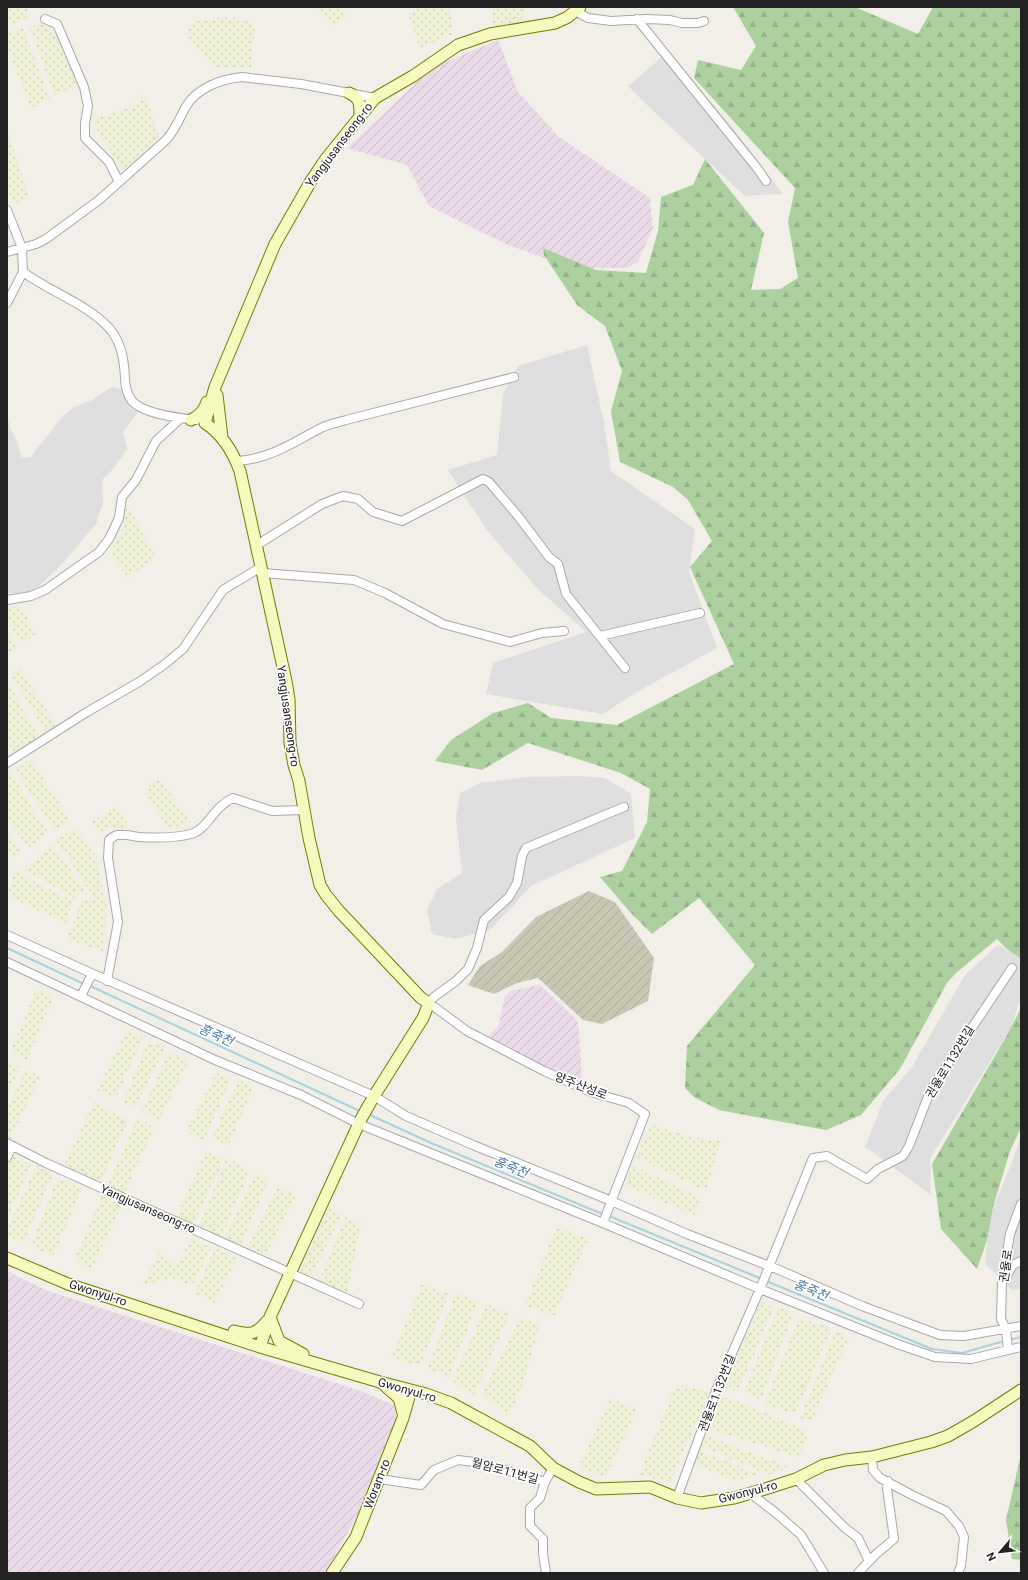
<svg xmlns="http://www.w3.org/2000/svg" width="1028" height="1580" viewBox="0 0 1028 1580" font-family="Roboto,'Noto Sans KR',sans-serif">
	<style>
		.residential { fill: #e0dfdf }
		.industrial { fill: url(#industrial-furrows) }
		.construction { fill: url(#construction-furrows) }
		.farmland { fill: url(#farmland-dots) }
		.forest { fill: url(#forest-firs) }
		.lines { fill: none; stroke-linecap: round; stroke-linejoin: round }
		.stream { stroke: #aad3df; stroke-width: 2 }
		.street-casing { stroke: #a9a9a9; stroke-width: 10 }
		.secondary-casing { stroke: #707d05; stroke-width: 13 }
		.street { stroke: #fff; stroke-width: 8 }
		.secondary { stroke: #f7fabf; stroke-width: 11 }
		.labels { text-anchor: middle; dominant-baseline: central; stroke-width: 3.5; stroke-linejoin: round; paint-order: stroke }
		.street-label { font-size: 12px; fill: #222; stroke: #fff }
		.water-label { font-size: 13px; font-style: italic; fill: #4a7aab; stroke: #fff }
	</style>
	<defs>
		<pattern id="industrial-furrows" width="10" height="10" patternUnits="userSpaceOnUse"><rect width="10" height="10" fill="#ebdbe8"/><path d="M-1 1l2-2M0 10L10 0M9 11l2-2" fill="none" stroke="#c9bcc7"/></pattern>
		<pattern id="construction-furrows" width="10" height="10" patternUnits="userSpaceOnUse"><rect width="10" height="10" fill="#c7c7b4"/><path d="M-1 1l2-2M0 10L10 0M9 11l2-2" fill="none" stroke="#abab9a"/></pattern>
		<pattern id="farmland-dots" width="8" height="8" patternUnits="userSpaceOnUse"><rect width="8" height="8" fill="#eef0d5"/><path d="M2 2h.1M6 6h.1" fill="none" stroke="#ccceb7" stroke-width="1.8" stroke-linecap="round"/></pattern>
		<pattern id="forest-firs" width="22" height="20" patternUnits="userSpaceOnUse"><rect width="22" height="20" fill="#add19e"/><path d="M5 1l3.5 6h-7zM16 11l3.5 6h-7z" fill="#95b388"/></pattern>
	</defs>
	<rect width="100%" height="100%" fill="#f2efe9"/>
	<!-- residential -->
	<path class="residential" d="M 669,51 L 735,131 L 783,194 L 745,196 L 647,105 L 628,86 Z
		M 587,345 L 604,423 L 611,471 L 695,529 L 689,572 L 717,648 L 635,693 L 603,714 L 486,694 L 493,663 L 586,632 L 539,590 L 495,540 L 485,527 L 448,470 L 497,455 L 503,394 L 518,366 Z
		M 111,387 L 122,389 L 130,408 L 138,412 L 123,432 L 127,449 L 112,470 L 102,480 L 103,502 L 96,524 L 63,563 L 35,590 L 17,593 L 7,593 L 7,421 L 8,421 L 19,447 L 21,458 L 31,457 L 60,419 L 74,407 L 92,400 Z
		M 581,776 L 605,778 L 631,794 L 635,838 L 531,886 L 490,930 L 456,939 L 432,934 L 427,910 L 437,889 L 462,873 L 456,818 L 460,793 L 480,783 L 527,777 Z
		M 998,945 L 1021,958 L 1021,997 L 1011,1028 L 931,1157 L 930,1194 L 865,1147 L 883,1101 L 912,1067 L 965,975 Z
		M 1021,1136 L 1021,1289 L 1012,1290 L 985,1264 L 989,1219 L 1013,1159 Z"/>
	<!-- industrial -->
	<path class="industrial" d="M 498,40 L 518,92 L 559,137 L 650,198 L 653,228 L 638,262 L 627,268 L 572,268 L 508,245 L 429,206 L 407,165 L 347,148 L 433,67 Z
		M 540,985 L 577,1020 L 579,1029 L 582,1083 L 486,1039 L 498,1027 L 505,996 L 510,991 Z
		M 7,1271 L 48,1291 L 361,1391 L 394,1405 L 396,1421 L 365,1501 L 328,1568 L 323,1573 L 7,1573 Z"/>
	<!-- construction -->
	<path class="construction" d="M 589,891 L 615,902 L 654,958 L 648,1001 L 602,1024 L 583,1020 L 538,978 L 517,983 L 494,994 L 468,985 L 480,966 L 502,952 L 536,917 Z"/>
	<!-- farmland -->
	<path class="farmland" d="M 7,7 L 25,7 L 28,10 L 26,19 L 7,25 Z
		M 316,7 L 339,7 L 346,16 L 334,26 Z
		M 424,7 L 449,7 L 454,34 L 420,48 L 408,13 Z
		M 492,7 L 527,7 L 521,21 L 493,27 Z
		M 230,17 L 255,24 L 251,67 L 220,69 L 212,64 L 190,39 L 187,32 L 187,27 L 200,20 Z
		M 49,22 L 78,84 L 55,96 L 30,29 L 38,24 Z
		M 23,28 L 50,99 L 31,108 L 7,49 L 7,34 Z
		M 143,95 L 148,103 L 159,137 L 124,171 L 100,136 L 94,123 L 98,118 L 130,107 Z
		M 7,130 L 29,196 L 13,204 L 7,187 Z
		M 126,502 L 156,557 L 128,577 L 109,555 L 124,527 Z
		M 22,607 L 35,635 L 20,643 L 7,619 L 7,608 Z
		M 7,630 L 18,647 L 7,654 Z
		M 20,667 L 58,729 L 47,736 L 11,674 Z
		M 7,681 L 40,739 L 15,754 L 7,741 Z
		M 31,759 L 70,820 L 55,831 L 15,771 Z
		M 8,768 L 48,833 L 28,848 L 7,818 L 7,769 Z
		M 159,778 L 190,822 L 168,829 L 144,789 Z
		M 116,805 L 130,829 L 106,828 L 99,834 L 92,822 Z
		M 76,828 L 96,857 L 106,907 L 104,952 L 67,939 L 83,898 L 94,899 L 56,840 Z
		M 7,832 L 21,853 L 12,858 L 7,850 Z
		M 53,845 L 87,894 L 78,891 L 76,899 L 23,869 Z
		M 15,871 L 73,901 L 66,923 L 7,896 Z
		M 36,990 L 54,996 L 27,1060 L 11,1050 Z
		M 126,1031 L 143,1038 L 116,1098 L 97,1091 Z
		M 148,1040 L 165,1049 L 135,1108 L 123,1103 Z
		M 169,1052 L 189,1061 L 158,1122 L 142,1111 Z
		M 7,1061 L 20,1067 L 7,1095 Z
		M 26,1070 L 40,1076 L 8,1145 L 7,1109 Z
		M 216,1073 L 231,1079 L 204,1140 L 186,1132 Z
		M 239,1079 L 254,1087 L 228,1146 L 212,1138 Z
		M 94,1102 L 128,1120 L 99,1186 L 63,1168 Z
		M 138,1117 L 154,1128 L 124,1194 L 107,1186 Z
		M 651,1125 L 694,1138 L 721,1140 L 706,1191 L 636,1157 Z
		M 206,1151 L 224,1159 L 192,1228 L 175,1220 Z
		M 13,1154 L 31,1165 L 7,1220 L 7,1168 Z
		M 227,1158 L 250,1171 L 221,1238 L 199,1225 Z
		M 37,1165 L 53,1173 L 23,1243 L 7,1235 L 7,1229 Z
		M 633,1166 L 700,1197 L 695,1216 L 625,1185 Z
		M 256,1172 L 269,1180 L 241,1244 L 224,1239 Z
		M 57,1179 L 82,1188 L 53,1256 L 31,1246 Z
		M 278,1186 L 296,1195 L 266,1255 L 248,1246 Z
		M 102,1196 L 122,1206 L 90,1272 L 75,1259 Z
		M 329,1206 L 342,1215 L 310,1279 L 298,1276 Z
		M 346,1217 L 361,1223 L 347,1296 L 318,1282 Z
		M 557,1226 L 588,1239 L 554,1316 L 525,1306 Z
		M 192,1238 L 211,1248 L 192,1286 L 173,1278 L 143,1285 L 159,1253 L 177,1264 Z
		M 215,1247 L 237,1259 L 214,1303 L 195,1293 Z
		M 422,1284 L 449,1294 L 420,1365 L 391,1358 Z
		M 456,1292 L 478,1302 L 449,1377 L 428,1368 Z
		M 761,1301 L 774,1308 L 738,1391 L 725,1387 Z
		M 487,1304 L 510,1313 L 474,1395 L 452,1381 Z
		M 779,1306 L 793,1314 L 761,1400 L 744,1391 Z
		M 520,1318 L 540,1324 L 521,1390 L 508,1416 L 482,1394 Z
		M 799,1318 L 832,1328 L 795,1414 L 764,1404 Z
		M 836,1330 L 849,1337 L 812,1421 L 800,1418 Z
		M 676,1385 L 710,1392 L 670,1482 L 639,1475 Z
		M 722,1397 L 739,1402 L 808,1431 L 806,1441 L 798,1457 L 709,1429 Z
		M 610,1399 L 637,1409 L 605,1478 L 579,1467 Z
		M 705,1435 L 789,1467 L 768,1475 L 701,1446 Z
		M 698,1450 L 760,1475 L 734,1481 L 696,1465 Z"/>
	<!-- forest -->
	<path class="forest" d="M 733,7 L 855,7 L 918,34 L 933,7 L 1021,7 L 1021,959 L 1007,949 L 997,939 L 956,973 L 947,983 L 900,1069 L 861,1115 L 826,1130 L 719,1110 L 694,1097 L 685,1088 L 687,1046 L 755,965 L 699,898 L 652,934 L 629,911 L 600,877 L 622,871 L 647,822 L 650,789 L 621,773 L 528,743 L 482,770 L 435,761 L 451,740 L 493,713 L 528,703 L 551,718 L 617,725 L 734,664 L 690,567 L 712,541 L 688,500 L 673,487 L 620,462 L 611,411 L 622,371 L 605,326 L 577,305 L 544,255 L 543,248 L 596,270 L 646,273 L 658,231 L 661,197 L 693,185 L 705,159 L 764,233 L 751,290 L 780,289 L 798,278 L 788,222 L 795,188 L 694,78 L 698,60 L 741,70 L 756,46 Z
		M 1021,1008 L 1021,1128 L 1010,1151 L 993,1207 L 987,1240 L 977,1269 L 941,1229 L 932,1164 L 1006,1037 Z
		M 1021,1454 L 1021,1560 L 1012,1559 L 1006,1520 Z"/>
	<g class="lines">
		<!-- stream -->
		<path class="stream" d="M 7,948 L 84,984
			M 88,985 L 362,1112
			M 368,1114 L 431,1143 L 605,1215
			M 609,1216 L 762,1279
			M 766,1281 L 932,1349 L 962,1353 L 1004,1341
			M 1009,1340 L 1021,1337"/>
		<!-- street casing -->
		<g class="street-casing">
			<path id="street" d="M 575,11 L 588,18 L 611,21 L 646,19 L 670,20 L 682,23 L 698,23 L 704,21
				M 45,19 L 57,24 L 84,87 L 88,106 L 85,123 L 85,138 L 109,162 L 119,182
				M 637,19 L 757,168 L 766,181
				M 7,210 L 22,248 L 23,272 C 52,293 86,303 110,329 C 122,344 124,360 125,378 C 125,386 127,394 132,401 C 143,414 179,418 196,420
				M 7,252 L 36,244 L 46,239 L 99,200 L 166,140 C 175,130 179,120 185,108 C 196,88 221,79 242,77 L 301,84 L 375,98
				M 7,303 L 23,272
				M 237,461 C 271,459 293,442 323,427 C 330,424 339,422 346,420 L 514,377
				M 257,545 L 322,504 L 343,496 L 358,499 L 373,512 L 402,521 L 483,479 L 489,482 L 518,516 L 549,557 L 558,564 L 566,594 L 625,668
				M 262,573 L 354,580 L 385,593 L 443,624 L 510,642 L 542,633 L 564,631
				M 7,600 L 31,596 L 45,590 L 99,552 L 109,539 L 119,518 L 122,497 L 136,480 L 156,441 L 181,418
				M 600,636 L 700,613
				M 7,763 L 87,712 L 139,682 L 165,664 L 183,649 L 223,590 L 261,567
				M 7,935 L 91,973 L 374,1096 L 406,1116 L 473,1145 L 609,1200 L 687,1234 L 777,1269 L 862,1306 L 940,1335 L 964,1336 L 1021,1326
				M 7,962 L 215,1060 L 301,1095 L 359,1124 L 603,1223 L 760,1289 L 900,1345 L 935,1357 L 971,1359 L 1021,1347
				M 107,981 L 118,922 L 108,858 L 109,840 C 112,838 115,835 117,835 C 124,834 132,836 139,837 C 155,838 175,838 191,834 C 207,830 214,806 233,798 L 272,811 L 304,810
				M 81,996 L 92,974
				M 7,1143 L 46,1163 L 359,1304
				M 7,1157 L 12,1146
				M 603,1223 L 645,1114 L 629,1103 L 591,1092 L 544,1071 L 467,1031 L 429,1003 L 434,997 L 456,981 L 468,969 L 477,948 L 484,920 L 509,897 L 517,883 L 522,856 L 526,848 L 624,807
				M 1005,1278 L 1013,1265 L 1021,1261
				M 1008,1350 L 1006,1329 L 1001,1319 L 1002,1282 L 1010,1234 L 1021,1204
				M 872,1457 L 873,1470 L 880,1478 L 912,1495 L 946,1511 L 959,1526 L 964,1537 L 961,1566 L 958,1573
				M 379,1479 L 421,1485 L 434,1470 L 458,1460 L 482,1463 L 545,1482
				M 796,1479 L 844,1527 L 858,1538 L 869,1561
				M 750,1493 L 776,1513 L 801,1535 L 824,1573
				M 677,1498 L 717,1388 L 760,1289 L 813,1158 L 827,1156 L 867,1179 L 878,1169 L 903,1156 L 909,1146 L 931,1089 L 1012,968
				M 546,1573 L 543,1554 L 543,1539 L 530,1526 L 530,1508 L 540,1498 L 545,1482 L 553,1468
				M 858,1573 L 875,1555 L 894,1539 L 887,1488 L 888,1481"/>
		</g>
		<!-- secondary casing -->
		<g class="secondary-casing">
			<path id="secondary" d="M 349,93 C 360,98 360,103 360,115
				M 217,395 L 222,438
				M 191,420 C 200,415 204,411 207,402
				M 7,1258 L 68,1284 L 260,1347 L 380,1382 L 426,1394 L 451,1403 L 530,1446 L 553,1468 L 579,1482 L 596,1489 L 650,1487 L 677,1498 L 701,1503 L 734,1498 L 765,1489 L 796,1479 L 824,1465 L 845,1460 L 872,1457 L 931,1442 L 948,1436 L 974,1421 L 1021,1390
				M 270,1317 L 279,1341 L 303,1354
				M 234,1331 C 250,1335 256,1335 267,1321
				M 260,1347 L 270,1317 L 361,1119 L 374,1096 L 423,1018 L 429,1003 L 421,998 L 339,911 L 326,895 L 320,885 L 309,838 L 299,781 L 294,765 L 290,743 L 289,699 L 286,681 L 240,471 C 233,452 222,434 205,423 L 215,387 L 275,244 L 311,181 L 325,160 L 375,98 L 413,76 L 458,45 L 490,34 L 555,23 L 568,17 L 580,7
				M 383,1384 L 399,1398 L 403,1413
				M 332,1573 L 356,1537 L 361,1524 L 403,1418 L 411,1390"/>
		</g>
		<!-- street -->
		<use href="#street" class="street"/>
		<!-- secondary -->
		<use href="#secondary" class="secondary"/>
	</g>
	<g class="labels">
		<!-- street labels -->
		<g class="street-label">
			<text transform="translate(339 145) rotate(-53)">Yangjusanseong-ro</text>
			<text transform="translate(288 716) rotate(82)">Yangjusanseong-ro</text>
			<text transform="translate(950 1062) rotate(-59)">권율로1132번길</text>
			<text transform="translate(581 1086) rotate(21)">양주산성로</text>
			<text transform="translate(148 1209) rotate(24)">Yangjusanseong-ro</text>
			<text transform="translate(1006 1266) rotate(-82)">권율로</text>
			<text transform="translate(98 1293) rotate(18)">Gwonyul-ro</text>
			<text transform="translate(407 1390) rotate(16)">Gwonyul-ro</text>
			<text transform="translate(717 1393) rotate(-69)">권율로1132번길</text>
			<text transform="translate(505 1471) rotate(15)">월암로11번길</text>
			<text transform="translate(377 1484) rotate(-69)">Woram-ro</text>
			<text transform="translate(748 1492) rotate(-14)">Gwonyul-ro</text>
		</g>
		<!-- water labels -->
		<g class="water-label">
			<text transform="translate(216 1035) rotate(25)">홍죽천</text>
			<text transform="translate(511 1167) rotate(22)">홍죽천</text>
			<text transform="translate(811 1290) rotate(22)">홍죽천</text>
		</g>
	</g>
	<!-- border -->
	<rect width="1028" height="1580" fill="none" stroke="#222222" stroke-width="16"/>
	<!-- north arrow -->
	<g transform="translate(1000 1552) rotate(242)" stroke="#ffffff" stroke-width="3" paint-order="stroke">
	<path d="M0-3L7 15L0 10L-7 15Z" fill="#222222"/>
	<text y="-6" font-size="11" font-weight="bold" text-anchor="middle" fill="#222222">N</text>
	</g>
</svg>
